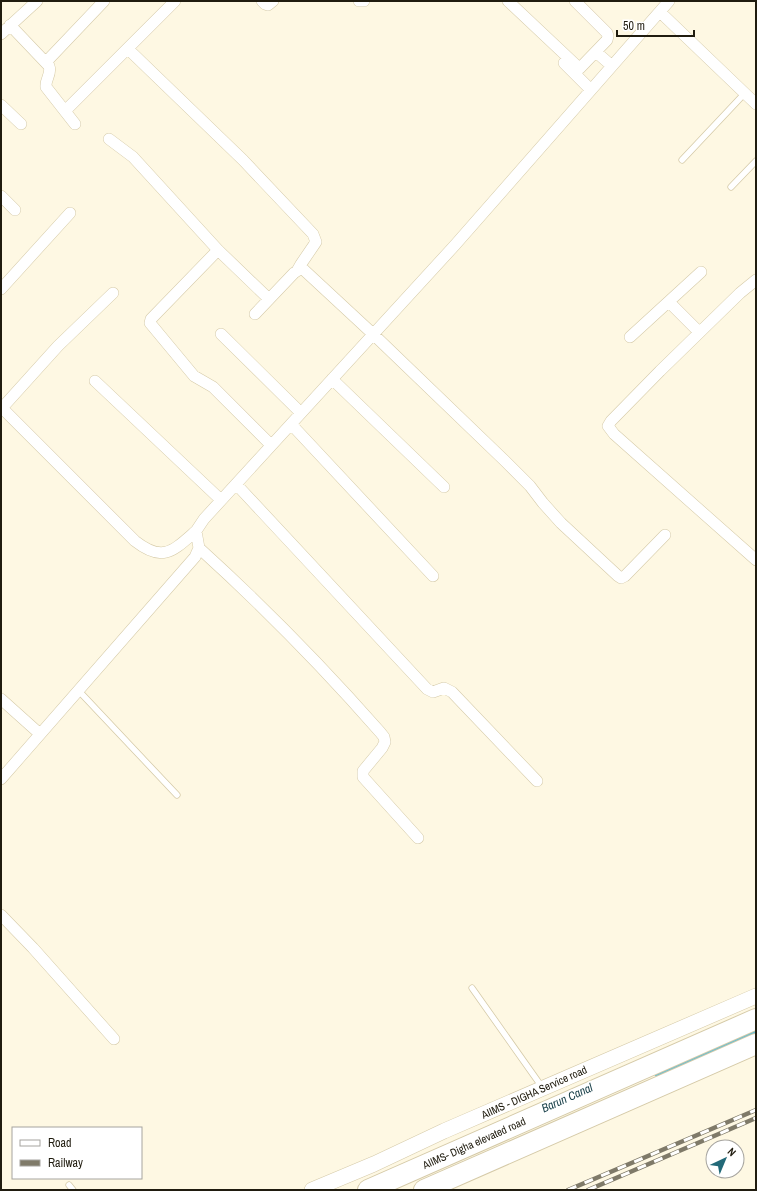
<svg xmlns="http://www.w3.org/2000/svg" width="757" height="1191" viewBox="0 0 757 1191" font-family="'Archivo Narrow',sans-serif">
	<style>
		.lines { fill: none; stroke-linecap: round; stroke-linejoin: round }
		.canal { stroke: #6abed2; stroke-width: 11 }
		.service-casing { stroke: #d5caa8; stroke-width: 7 }
		.minor-casing { stroke: #d5caa8; stroke-width: 12 }
		.secondary-casing { stroke: #d5caa8; stroke-width: 16 }
		.motorway-casing { stroke: #d5caa8; stroke-width: 22 }
		.service { stroke: #fff; stroke-width: 5.5 }
		.minor { stroke: #fff; stroke-width: 11 }
		.secondary { stroke: #fff; stroke-width: 15 }
		.motorway { stroke: #fff; stroke-width: 20 }
		.rail-casing { stroke: #7f7a69; stroke-width: 4.5 }
		.rail { stroke: #fff; stroke-width: 3; stroke-dasharray: 9; stroke-linecap: butt }
		.labels { text-anchor: middle; dominant-baseline: central; stroke-width: 3.5; stroke-linejoin: round; paint-order: stroke }
		.street-label { font-size: 11px; fill: #201c0f; stroke: #fff }
		.water-label { font-size: 12px; font-style: italic; fill: #1c434c; stroke: #fff }
	</style>
	<rect width="100%" height="100%" fill="#fef8e3"/>
	<g class="lines">
		<!-- canal -->
		<path class="canal" d="M 659,1072 L 756,1030"/>
		<!-- service casing -->
		<g class="service-casing">
			<path id="service" d="M 682,160 L 745,93
				M 731,187 L 756,161
				M 78,690 L 177,795
				M 472,988 L 542,1087
				M 69,1185 L 73,1190"/>
		</g>
		<!-- minor casing -->
		<g class="minor-casing">
			<path id="minor" d="M 262,1 L 265,4 L 268,5 L 273,1
				M 359,1 L 364,1
				M 508,1 L 577,66 L 580,68 L 607,40 L 608,36 L 607,33 L 575,1
				M 660,12 L 756,104
				M 10,25 L 49,66 C 52,74 45,79 46,87 L 75,124
				M 1,34 L 37,1
				M 128,49 L 243,160 L 313,234 L 316,242 L 301,264 L 297,271
				M 596,52 L 612,66
				M 46,62 L 104,1
				M 564,63 L 591,90
				M 1,105 L 21,124
				M 65,111 L 175,1
				M 109,139 L 133,157 L 218,250 L 269,299
				M 1,196 L 15,210
				M 218,250 L 151,319 L 150,323 L 194,376 L 213,387 L 271,445
				M 756,280 L 740,293 L 660,371 L 611,421 L 608,426 L 614,434 L 756,560
				M 1,289 L 70,213
				M 669,302 L 699,332
				M 255,314 L 294,273 L 300,269 L 304,270 L 373,334 L 505,461 L 530,486 L 543,503 L 561,523 L 618,576 L 621,578 L 625,576 L 665,535
				M 221,334 L 301,413
				M 630,337 L 701,272
				M 332,379 L 444,487
				M 95,381 L 221,500
				M 1,407 L 135,541 C 163,563 173,551 196,531
				M 2,408 L 58,346 L 113,293
				M 291,424 L 433,576
				M 236,484 L 427,689 L 433,692 L 444,688 L 452,692 L 537,781
				M 199,548 C 263,606 323,667 380,732 L 384,737 L 385,742 L 382,748 L 363,771 L 363,777 L 418,838
				M 1,699 L 40,734
				M 1,779 L 195,557 L 199,548 L 196,531 L 204,519 L 455,245 L 669,1
				M 1,915 L 33,948 L 114,1039"/>
		</g>
		<!-- secondary casing -->
		<g class="secondary-casing">
			<path id="secondary" d="M 312,1190 L 374,1164 L 444,1131 L 756,996"/>
		</g>
		<!-- motorway casing -->
		<g class="motorway-casing">
			<path id="motorway" d="M 368,1190 L 756,1019
				M 424,1190 L 756,1044"/>
		</g>
		<!-- service -->
		<use href="#service" class="service"/>
		<!-- minor -->
		<use href="#minor" class="minor"/>
		<!-- secondary -->
		<use href="#secondary" class="secondary"/>
		<!-- motorway -->
		<use href="#motorway" class="motorway"/>
		<!-- rail casing -->
		<g class="rail-casing">
			<path id="rail" d="M 568,1190 L 756,1110
				M 588,1190 L 756,1118"/>
		</g>
		<!-- rail -->
		<use href="#rail" class="rail"/>
	</g>
	<g class="labels">
		<!-- street labels -->
		<g class="street-label">
			<text transform="translate(534 1092) rotate(-24)">AIIMS - DIGHA Service road</text>
			<text transform="translate(474 1143) rotate(-24)">AIIMS- Digha elevated road</text>
		</g>
		<!-- water labels -->
		<g class="water-label">
			<text transform="translate(567 1098) rotate(-24)">Barun Canal</text>
		</g>
	</g>
	<!-- border -->
	<rect width="757" height="1191" fill="none" stroke="#201c0f" stroke-width="4"/>
	<!-- legend -->
	<rect x="12" y="1127" width="130" height="52" fill="#ffffff" stroke="#a6a49f"/>
	<rect x="20" y="1140" width="20" height="6" fill="#ffffff" stroke="#a6a49f"/>
	<text x="48" y="1147" font-size="12" fill="#201c0f">Road</text>
	<rect x="20" y="1160" width="20" height="6" fill="#7f7a69" stroke="#a6a49f"/>
	<text x="48" y="1167" font-size="12" fill="#201c0f">Railway</text>
	<!-- north arrow -->
	<g transform="translate(725 1159) rotate(44)"><circle r="19" fill="#ffffff" stroke="#a6a49f"/>
	<path d="M0-3L7 15L0 10L-7 15Z" fill="#226978"/>
	<text y="-6" font-size="11" font-weight="bold" text-anchor="middle" fill="#201c0f">N</text>
	</g>
	<!-- scale -->
	<path d="M617 30v6h77v-6" fill="none" stroke="#201c0f" stroke-width="2"/>
	<text x="623" y="30" font-size="12" fill="#201c0f" stroke="#ffffff" stroke-width="3" paint-order="stroke">50 m</text>
</svg>
